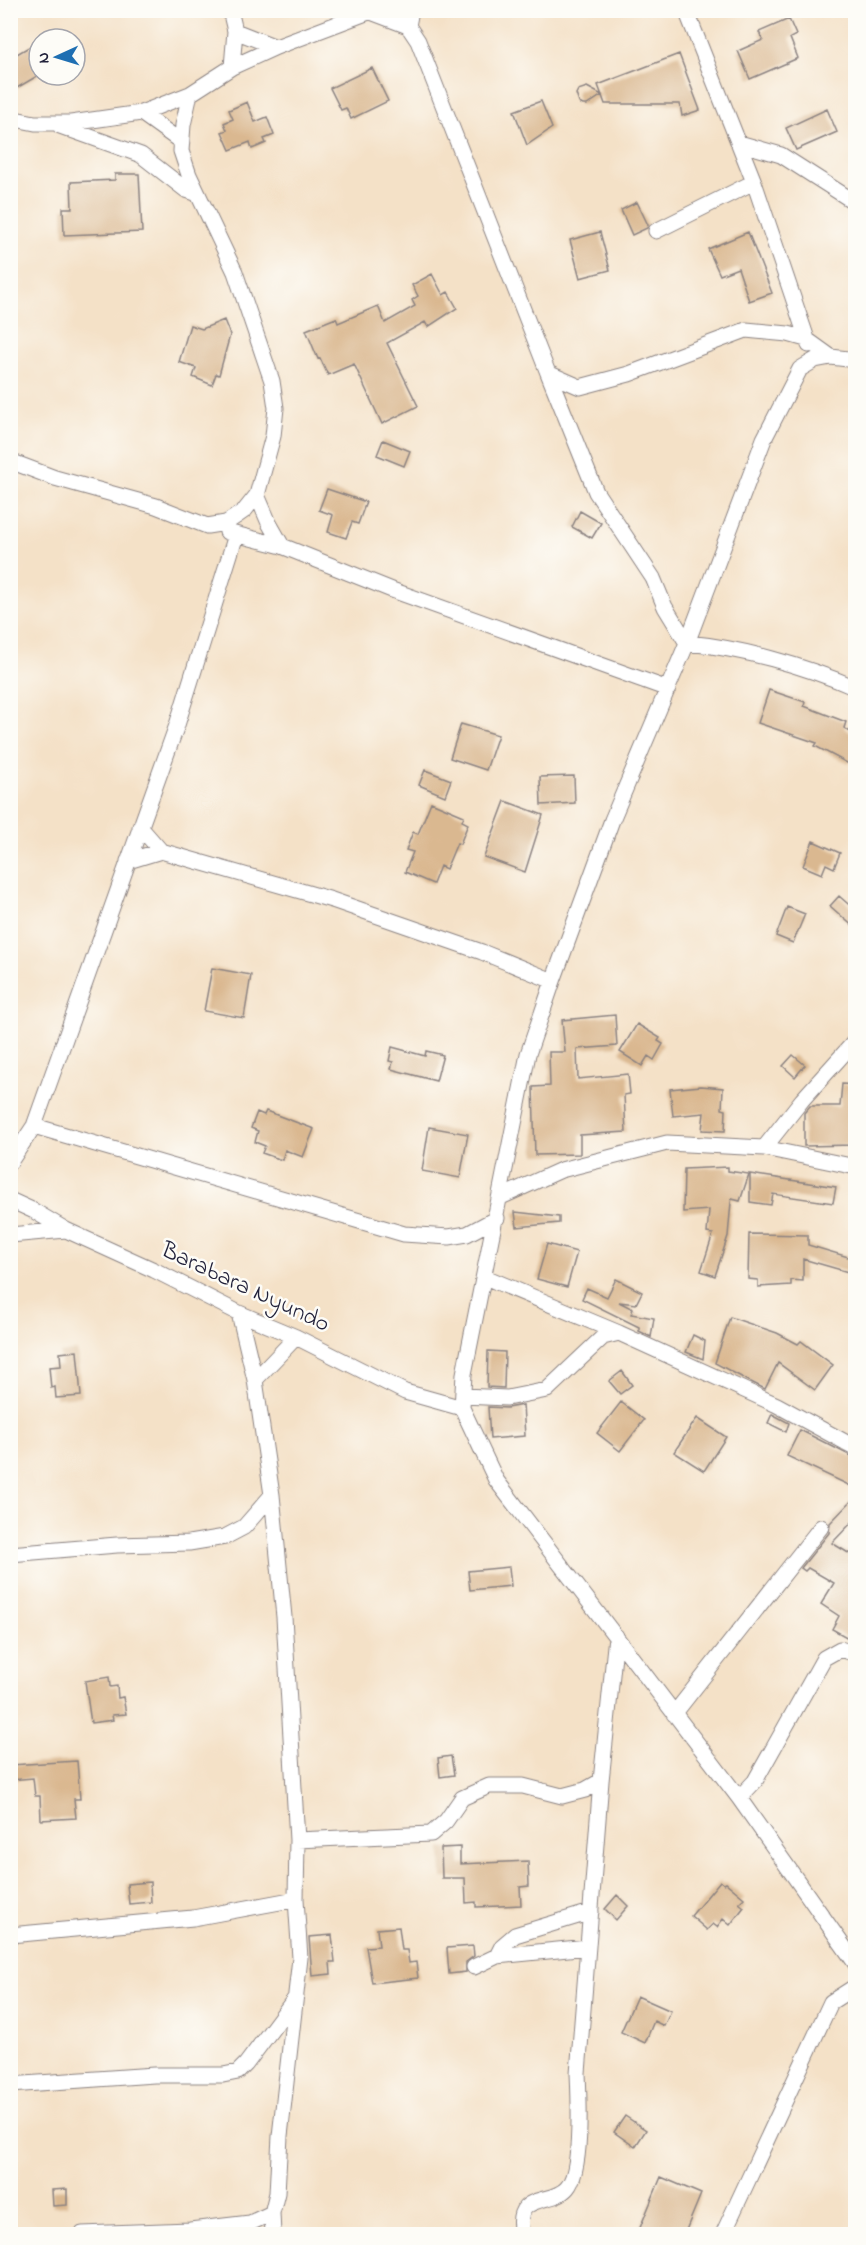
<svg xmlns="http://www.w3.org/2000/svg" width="866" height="2245" viewBox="0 0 866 2245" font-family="'Indie Flower',sans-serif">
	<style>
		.building { fill: #dab890 }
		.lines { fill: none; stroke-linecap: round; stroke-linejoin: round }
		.minor-casing { stroke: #8b8281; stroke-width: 17 }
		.minor { stroke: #fff; stroke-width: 15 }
		.labels { text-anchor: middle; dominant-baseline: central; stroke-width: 5; stroke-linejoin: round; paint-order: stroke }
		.street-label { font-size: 24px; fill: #22223b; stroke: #fdfcf7 }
	</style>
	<rect width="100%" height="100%" fill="#fdfcf7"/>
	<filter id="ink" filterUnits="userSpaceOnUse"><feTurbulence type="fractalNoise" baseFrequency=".0167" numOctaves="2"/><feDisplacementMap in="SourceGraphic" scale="12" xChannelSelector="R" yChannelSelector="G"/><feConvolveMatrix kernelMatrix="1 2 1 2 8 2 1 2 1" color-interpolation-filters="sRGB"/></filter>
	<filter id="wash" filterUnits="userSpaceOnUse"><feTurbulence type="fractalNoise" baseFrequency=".008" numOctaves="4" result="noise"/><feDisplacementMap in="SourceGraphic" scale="24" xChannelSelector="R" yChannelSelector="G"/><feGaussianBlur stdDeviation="1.35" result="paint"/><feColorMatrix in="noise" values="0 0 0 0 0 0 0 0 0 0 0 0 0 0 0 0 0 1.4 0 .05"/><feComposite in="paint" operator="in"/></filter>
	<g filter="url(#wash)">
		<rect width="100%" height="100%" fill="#f4e1c7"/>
		<g id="blocks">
			<!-- building -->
			<path class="building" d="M 789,19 L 796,35 L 790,38 L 798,58 L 750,79 L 738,51 L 763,40 L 759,32 Z
				M 39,41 L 39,75 L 10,92 L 10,58 Z
				M 679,54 L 700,110 L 682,116 L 680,104 L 605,104 L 598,85 Z
				M 372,68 L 388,101 L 351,119 L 346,108 L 341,110 L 330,88 Z
				M 587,87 L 602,95 L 587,105 L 583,105 L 579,103 L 576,94 L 578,90 Z
				M 541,101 L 552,128 L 527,145 L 514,111 Z
				M 247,102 L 255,122 L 267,117 L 274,135 L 264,139 L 266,143 L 252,149 L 250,142 L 230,150 L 222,132 L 227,130 L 224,123 L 233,119 L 229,110 Z
				M 827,109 L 837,132 L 796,150 L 786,128 Z
				M 115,174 L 139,174 L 142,232 L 64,235 L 63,208 L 72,208 L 71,182 L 115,180 Z
				M 637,202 L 648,225 L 647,228 L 632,235 L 621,210 Z
				M 600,232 L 610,270 L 580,278 L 570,240 Z
				M 748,232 L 772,293 L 749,301 L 738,268 L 720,275 L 708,249 Z
				M 432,274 L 443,295 L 448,292 L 457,308 L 428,327 L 425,322 L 387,343 L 418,406 L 382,424 L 354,364 L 328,375 L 320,358 L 318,359 L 306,330 L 336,318 L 338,323 L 378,306 L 385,323 L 415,306 L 412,300 L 418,296 L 412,285 Z
				M 224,320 L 230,335 L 219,375 L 216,374 L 212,385 L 193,377 L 196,368 L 179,362 L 190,325 L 202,329 Z
				M 383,440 L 410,451 L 404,466 L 377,455 Z
				M 327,489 L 366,502 L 358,524 L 352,522 L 346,538 L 328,532 L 333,515 L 319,510 Z
				M 580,511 L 601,523 L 592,538 L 572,527 Z
				M 769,690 L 805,702 L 804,706 L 846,722 L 844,728 L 855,735 L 855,753 L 849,764 L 815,746 L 817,743 L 758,723 Z
				M 461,724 L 498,735 L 486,770 L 450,758 Z
				M 425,770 L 451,780 L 445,796 L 419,785 Z
				M 574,776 L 575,803 L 541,805 L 540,777 Z
				M 505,801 L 543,815 L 525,872 L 484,857 Z
				M 431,802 L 464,816 L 462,821 L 468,824 L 460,844 L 457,843 L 446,869 L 440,866 L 433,884 L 405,872 L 413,852 L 406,850 L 413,832 L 418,834 Z
				M 813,841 L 840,853 L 834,868 L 826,864 L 822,874 L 803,866 Z
				M 839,896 L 855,910 L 855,928 L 830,906 Z
				M 787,907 L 805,914 L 793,943 L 776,936 Z
				M 212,968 L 251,975 L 244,1018 L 204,1011 Z
				M 615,1015 L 617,1046 L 577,1049 L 578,1079 L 628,1074 L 630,1094 L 624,1095 L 626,1132 L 580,1135 L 580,1154 L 535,1155 L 533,1087 L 550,1086 L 549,1052 L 565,1052 L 562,1020 Z
				M 637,1024 L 660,1038 L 658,1041 L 663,1044 L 654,1060 L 648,1056 L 642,1066 L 620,1052 Z
				M 392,1047 L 425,1056 L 426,1051 L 443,1055 L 436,1081 L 391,1069 L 393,1062 L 389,1061 Z
				M 793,1055 L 805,1065 L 795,1077 L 783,1066 Z
				M 842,1084 L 855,1085 L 855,1145 L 804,1146 L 804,1113 L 810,1106 L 840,1106 Z
				M 701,1086 L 723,1088 L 722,1109 L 726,1110 L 725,1131 L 702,1130 L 704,1113 L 673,1116 L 670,1089 Z
				M 266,1111 L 314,1129 L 303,1157 L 285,1150 L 282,1160 L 262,1153 L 265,1146 L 255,1142 L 258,1131 L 251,1128 L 257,1112 L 264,1115 Z
				M 429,1127 L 468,1134 L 460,1178 L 422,1171 Z
				M 728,1167 L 728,1171 L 749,1174 L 740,1201 L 732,1199 L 731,1202 L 728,1236 L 715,1276 L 701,1271 L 713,1234 L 707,1233 L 709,1210 L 683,1212 L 684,1169 Z
				M 750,1174 L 836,1187 L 833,1203 L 773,1194 L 771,1205 L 750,1202 Z
				M 515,1212 L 559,1217 L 559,1223 L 517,1227 Z
				M 749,1234 L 808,1235 L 808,1245 L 855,1259 L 855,1274 L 803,1259 L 803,1281 L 791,1280 L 791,1285 L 758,1287 L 758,1280 L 748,1279 Z
				M 547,1244 L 577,1252 L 567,1287 L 537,1279 Z
				M 616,1279 L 642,1292 L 636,1304 L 619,1302 L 633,1309 L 631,1314 L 654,1318 L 651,1337 L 639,1331 L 639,1327 L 582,1299 L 587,1288 L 607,1297 Z
				M 730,1317 L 777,1333 L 798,1344 L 801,1341 L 833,1365 L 815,1390 L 778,1363 L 765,1389 L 749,1381 L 715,1363 Z
				M 693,1335 L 705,1341 L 703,1359 L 686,1352 Z
				M 77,1351 L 81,1396 L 56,1398 L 55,1387 L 51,1388 L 49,1367 L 61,1366 L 60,1353 Z
				M 488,1351 L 505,1352 L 504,1388 L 487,1387 Z
				M 622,1371 L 632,1385 L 620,1394 L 609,1381 Z
				M 621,1402 L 644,1420 L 620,1451 L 597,1433 Z
				M 523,1405 L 525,1436 L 490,1439 L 488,1407 L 507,1408 Z
				M 772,1414 L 789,1423 L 786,1432 L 768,1423 Z
				M 697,1418 L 726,1437 L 704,1471 L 674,1452 Z
				M 800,1430 L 855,1458 L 855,1488 L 787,1456 Z
				M 855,1497 L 855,1519 L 832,1543 L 855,1557 L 855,1630 L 850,1639 L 832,1629 L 839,1616 L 821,1604 L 834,1583 L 808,1568 L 805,1571 L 801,1568 L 829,1533 L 830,1523 Z
				M 509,1567 L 511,1586 L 470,1590 L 468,1571 Z
				M 109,1677 L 110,1687 L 117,1686 L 118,1698 L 123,1697 L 126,1714 L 112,1715 L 113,1720 L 91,1723 L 85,1681 Z
				M 451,1756 L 454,1775 L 440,1777 L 438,1758 Z
				M 77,1761 L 80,1799 L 74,1799 L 76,1818 L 41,1820 L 40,1796 L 35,1796 L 33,1778 L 10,1780 L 10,1765 Z
				M 460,1847 L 460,1864 L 528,1861 L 529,1886 L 520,1887 L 521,1905 L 476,1907 L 476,1902 L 466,1903 L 465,1878 L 442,1878 L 441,1848 Z
				M 720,1881 L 724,1884 L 726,1883 L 744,1898 L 739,1903 L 744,1907 L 730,1925 L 723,1919 L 717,1927 L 713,1924 L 707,1930 L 691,1916 Z
				M 150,1882 L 151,1902 L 129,1904 L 127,1884 Z
				M 617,1895 L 628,1906 L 616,1920 L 605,1909 Z
				M 399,1927 L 402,1950 L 407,1950 L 409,1963 L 416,1962 L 418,1978 L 372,1983 L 366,1947 L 379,1946 L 377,1929 Z
				M 332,1935 L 335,1962 L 330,1962 L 331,1974 L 312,1976 L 309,1937 Z
				M 473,1946 L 474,1956 L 466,1962 L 466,1972 L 449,1974 L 447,1948 Z
				M 637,1996 L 671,2011 L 664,2026 L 654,2021 L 645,2043 L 621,2032 Z
				M 625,2116 L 646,2130 L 635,2147 L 614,2132 Z
				M 661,2177 L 701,2194 L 684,2235 L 637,2235 Z
				M 67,2189 L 67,2205 L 53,2206 L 52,2190 Z"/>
		</g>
	</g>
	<g filter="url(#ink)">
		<use href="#blocks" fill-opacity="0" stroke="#8b8281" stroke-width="1.5"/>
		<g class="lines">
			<!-- minor casing -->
			<g class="minor-casing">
				<path id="minor" d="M 230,10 L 235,31 L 232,67
					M 686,10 L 754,182 L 809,345
					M 371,12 L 408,26 L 418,41 L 548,373 L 580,387 L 629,374 L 746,330 L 788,334 L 806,339 L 831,357
					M 408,26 L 411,10
					M 235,31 L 276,47
					M 141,113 L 180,141
					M 10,118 L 35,123 L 71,123 L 141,113 L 190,94 L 232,67 L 276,47 L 374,10
					M 60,126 L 141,155 L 186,190 L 198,194
					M 739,143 L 781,155 L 856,203
					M 656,231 L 754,182
					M 856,360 L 831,357 L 815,360 L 800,369 L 764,439 L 687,643 L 612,820 L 553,981 L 528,1054 L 464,1374 L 462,1408 L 496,1480 L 739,1798 L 856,1964
					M 548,373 L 596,492 L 653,578 L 665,607 L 687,643 C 742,648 805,666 856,688
					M 10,461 L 55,478 L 156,506 L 207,526 L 226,523 L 235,517 L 245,510 L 257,495 L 273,436 L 276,408 L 272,381 L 235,272 L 189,175 L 181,151 L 183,125 L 190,94
					M 257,495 L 269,523 L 282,546
					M 227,532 L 282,546 L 392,590 L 668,689
					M 140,827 L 161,851
					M 128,861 L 161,851 L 332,900 L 482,952 L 553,981
					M 34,1126 L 404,1234 L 449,1237 L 467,1234 L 497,1218
					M 764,1148 L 802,1100 L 856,1040
					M 10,1162 L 34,1126 L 177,725 L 236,535
					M 501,1197 L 561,1170 L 667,1143 L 764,1148 L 856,1167
					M 10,1200 L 34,1211 L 66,1230 L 154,1270 L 239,1313 L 296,1337 L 405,1392 L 462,1408
					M 10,1235 L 66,1230
					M 485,1277 L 619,1333 L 777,1405 L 856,1448
					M 255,1380 L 296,1337
					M 463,1396 L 507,1398 L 547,1390 L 603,1337 L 619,1333
					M 10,1554 L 117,1545 L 189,1543 L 225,1537 L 244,1527 L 272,1495
					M 674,1714 L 821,1527
					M 739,1798 L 755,1781 L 824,1658 L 840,1649 L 856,1654
					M 297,1840 L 431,1834 L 446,1821 L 462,1798 L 489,1786 L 523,1786 L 562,1796 L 585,1790 L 601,1781
					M 10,1935 L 193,1918 L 296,1899
					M 497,1956 L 502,1946 L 515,1935 L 591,1912
					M 474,1967 L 497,1956 L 588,1947
					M 10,2085 L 154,2075 L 223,2075 L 238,2072 L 246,2064 L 296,1997
					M 272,2213 L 273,2234
					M 82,2234 L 190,2230 L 250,2223 L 272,2213 L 277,2193 L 280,2136 L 300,1958 L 296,1899 L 297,1840 L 284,1617 L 272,1495 L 255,1380 L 239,1313
					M 522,2234 C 512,2191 552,2206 567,2188 C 583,2170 579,2097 578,2073 L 601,1781 L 616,1636
					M 723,2234 L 831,2002 L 856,1986"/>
			</g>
			<!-- minor -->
			<use href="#minor" class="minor"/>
		</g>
	</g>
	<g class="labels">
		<!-- street labels -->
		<g class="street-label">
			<text transform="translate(245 1288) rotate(25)">Barabara Nyundo</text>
		</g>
	</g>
	<!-- margin -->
	<rect width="866" height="2245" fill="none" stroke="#fdfcf7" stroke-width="36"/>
	<!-- north arrow -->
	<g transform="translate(57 57) rotate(266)"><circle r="28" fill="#fdfcf7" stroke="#a5a5ac" stroke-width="1.5"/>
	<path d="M0-4.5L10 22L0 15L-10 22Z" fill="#1f6fb2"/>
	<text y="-9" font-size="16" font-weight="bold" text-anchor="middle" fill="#22223b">N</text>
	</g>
</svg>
